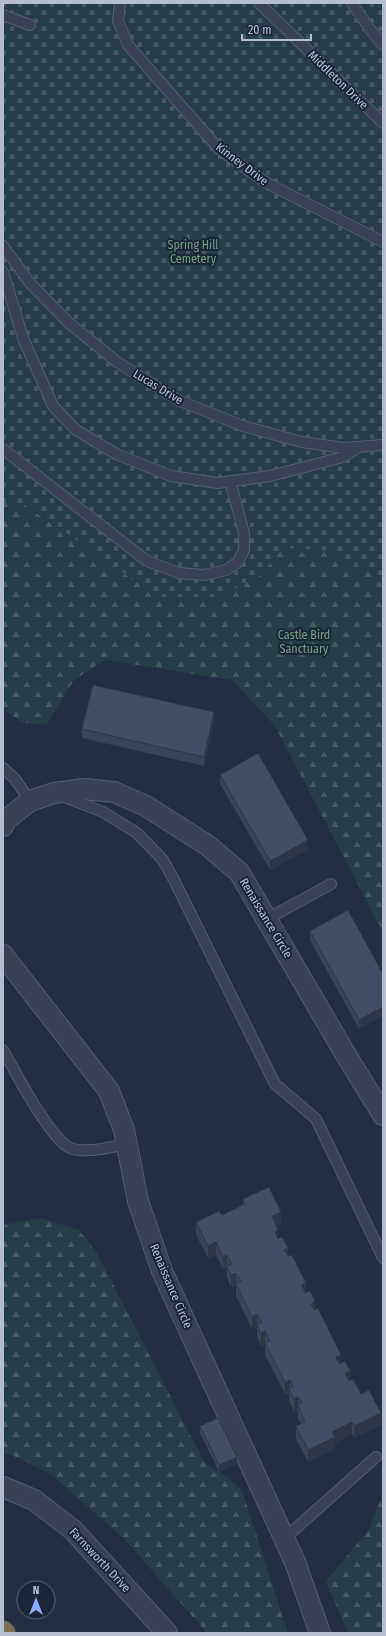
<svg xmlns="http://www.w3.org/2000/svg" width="386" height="1636" viewBox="0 0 386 1636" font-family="'Fira Sans Condensed',sans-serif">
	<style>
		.forest { fill: url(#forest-firs) }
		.cemetery { fill: url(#cemetery-stones) }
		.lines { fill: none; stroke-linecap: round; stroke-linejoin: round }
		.service-casing { stroke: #545c6e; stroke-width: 12 }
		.minor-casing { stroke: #545c6e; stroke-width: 22 }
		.motorway-casing { stroke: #434c5e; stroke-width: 24 }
		.service { stroke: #394153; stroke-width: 10 }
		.minor { stroke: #394153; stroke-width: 20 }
		.motorway { stroke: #7a6f55; stroke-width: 22 }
		.wall { fill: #3a4358 }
		.shaded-wall { fill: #2f3747 }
		.building { fill: #434e66; stroke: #2f3747 }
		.labels { text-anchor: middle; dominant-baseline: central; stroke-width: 4; stroke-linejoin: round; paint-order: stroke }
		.street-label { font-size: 12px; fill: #b6bdcd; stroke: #1d2639 }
		.park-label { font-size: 12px; fill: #6ba07c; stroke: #1d2639 }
	</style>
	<defs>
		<pattern id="forest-firs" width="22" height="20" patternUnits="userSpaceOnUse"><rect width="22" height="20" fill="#263e45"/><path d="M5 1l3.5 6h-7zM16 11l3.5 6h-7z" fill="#43585f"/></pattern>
		<pattern id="cemetery-stones" width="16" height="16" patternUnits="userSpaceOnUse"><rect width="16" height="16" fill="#263e45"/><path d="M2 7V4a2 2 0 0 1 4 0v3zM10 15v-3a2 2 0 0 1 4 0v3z" fill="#43585f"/></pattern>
	</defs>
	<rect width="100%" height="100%" fill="#242f44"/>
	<!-- forest -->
	<path class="forest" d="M 3,490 L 158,597 L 258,577 L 283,548 L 324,550 L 382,577 L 383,932 L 275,726 L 232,680 L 105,660 L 74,680 L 46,725 L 23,723 L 3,710 Z
		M 41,1218 L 79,1230 L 97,1253 L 204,1462 L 224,1475 L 242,1490 L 288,1633 L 207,1633 L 125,1540 L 52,1475 L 12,1455 L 3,1454 L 3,1225 Z
		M 383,1493 L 383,1633 L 348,1633 L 326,1581 L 368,1531 Z"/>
	<!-- cemetery -->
	<path class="cemetery" d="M 3,3 L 383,3 L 383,578 L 324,550 L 283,548 L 258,577 L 218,597 L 158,597 L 26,505 L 3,501 Z"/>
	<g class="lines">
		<!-- service casing -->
		<g class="service-casing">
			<path id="service" d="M 120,3 L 118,21 L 128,45 L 219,149 L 265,182 L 383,242
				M 259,3 L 383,123
				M 352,3 L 369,28 L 383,45
				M 3,15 L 30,25
				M 3,246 L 30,283 L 69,323 L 117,362 L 180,401 L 243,426 L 302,442 L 344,448 L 383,445
				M 3,272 L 23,338 L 53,406 L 76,430 L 116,454 L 171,476 L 218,483 L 270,476 L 343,457 L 359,447
				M 3,449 L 147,561 L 179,573 L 204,575 L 226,570 L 238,562 L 244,550 L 244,533 L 230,481
				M 3,768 L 15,779 L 30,801
				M 62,796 L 103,812 L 137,833 L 163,860 L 174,880 L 275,1084 L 316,1119 L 383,1258
				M 267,919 L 331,884
				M 3,1050 C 15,1071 50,1139 70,1148 C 85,1154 111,1147 127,1144
				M 285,1538 L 376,1457"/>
		</g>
		<!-- minor casing -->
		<g class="minor-casing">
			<path id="minor" d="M 3,826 L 6,820 L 30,801 L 54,793 L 84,789 L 114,792 L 146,806 L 207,845 L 239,872 L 346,1055 L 383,1115
				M 3,955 L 109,1091 L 124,1130 L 138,1201 L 162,1271 L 295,1562 L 320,1633
				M 3,1487 L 34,1500 L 73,1530 L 167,1633"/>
		</g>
		<!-- motorway casing -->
		<g class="motorway-casing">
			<path id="motorway" d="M 3,1632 L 4,1633"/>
		</g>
		<!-- service -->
		<use href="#service" class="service"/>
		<!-- minor -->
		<use href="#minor" class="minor"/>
		<!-- motorway -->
		<use href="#motorway" class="motorway"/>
	</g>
	<!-- wall -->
	<path class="wall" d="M 214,722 L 204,766 L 82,738 L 82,729 Z
		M 220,775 L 308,849 L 270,870 L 220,784 Z
		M 310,931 L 383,974 L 359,1029 L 310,940 Z
		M 243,1199 L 281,1224 L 277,1226 L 278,1238 L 315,1310 L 350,1380 L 361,1394 L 381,1425 L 354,1438 L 352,1434 L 335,1443 L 335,1449 L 308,1462 L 296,1439 L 296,1426 L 301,1424 L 298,1418 L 298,1410 L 294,1412 L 289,1401 L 289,1392 L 285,1394 L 265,1355 L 265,1344 L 261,1346 L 257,1337 L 257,1327 L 252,1329 L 236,1296 L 236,1286 L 231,1287 L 227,1278 L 227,1267 L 223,1269 L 216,1255 L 208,1258 L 196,1235 L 196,1222 L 222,1215 L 243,1204 Z
		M 200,1426 L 237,1464 L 219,1472 L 200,1433 Z"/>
	<!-- shaded-wall -->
	<path class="shaded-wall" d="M 214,712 L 214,722 L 204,766 L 204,757 Z
		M 308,840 L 308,849 L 270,870 L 270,861 Z
		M 383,1007 L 383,1016 L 359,1029 L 359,1020 Z
		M 281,1212 L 281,1224 L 272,1228 L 272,1216 Z
		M 278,1230 L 278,1242 L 275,1232 Z
		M 216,1242 L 216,1255 L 208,1258 L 208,1246 Z
		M 288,1248 L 288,1260 L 284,1250 Z
		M 227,1255 L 227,1267 L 223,1269 L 223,1257 Z
		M 236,1273 L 236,1285 L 236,1284 L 236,1286 L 231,1287 L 231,1275 Z
		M 306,1283 L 306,1295 L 302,1285 Z
		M 315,1301 L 315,1314 L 311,1304 Z
		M 257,1314 L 257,1327 L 252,1329 L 252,1317 Z
		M 265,1331 L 265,1344 L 261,1346 L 261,1333 Z
		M 341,1355 L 341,1367 L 336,1357 Z
		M 350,1371 L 350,1383 L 345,1373 Z
		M 290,1380 L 289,1392 L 285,1394 L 285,1382 Z
		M 298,1397 L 298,1410 L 294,1412 L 294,1399 Z
		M 381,1413 L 381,1425 L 354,1438 L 354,1426 Z
		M 352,1422 L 352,1434 L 335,1443 L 335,1449 L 308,1462 L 308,1450 L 332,1432 Z
		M 237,1457 L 237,1464 L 219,1472 L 219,1465 Z"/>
	<!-- building -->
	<path class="building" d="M 93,685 L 214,712 L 204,757 L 82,729 Z
		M 258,753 L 308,840 L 270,861 L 220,775 Z
		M 348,910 L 383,974 L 383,1007 L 359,1020 L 310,931 Z
		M 269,1187 L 281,1212 L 272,1216 L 278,1230 L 275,1232 L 278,1239 L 282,1237 L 288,1248 L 284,1250 L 288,1256 L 292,1255 L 306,1283 L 302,1285 L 305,1293 L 310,1291 L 315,1301 L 311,1304 L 314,1310 L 318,1308 L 341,1355 L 336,1357 L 339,1364 L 345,1361 L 350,1371 L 345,1373 L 349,1381 L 353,1379 L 361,1394 L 369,1390 L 381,1413 L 354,1426 L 352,1422 L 332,1432 L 335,1437 L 308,1450 L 296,1426 L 305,1422 L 298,1405 L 302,1403 L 298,1397 L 294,1399 L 289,1389 L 293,1387 L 290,1380 L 285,1382 L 265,1343 L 270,1341 L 265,1331 L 261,1333 L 257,1325 L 262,1323 L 257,1314 L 252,1317 L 236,1284 L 241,1281 L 236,1273 L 231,1275 L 227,1266 L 232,1264 L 227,1255 L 223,1257 L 216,1242 L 208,1246 L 196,1222 L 219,1211 L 222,1215 L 245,1204 L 243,1199 Z
		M 218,1418 L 237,1457 L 219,1465 L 200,1426 Z"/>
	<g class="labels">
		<!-- street labels -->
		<g class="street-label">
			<text transform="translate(338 80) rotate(44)">Middleton Drive</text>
			<text transform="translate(242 164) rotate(37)">Kinney Drive</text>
			<text transform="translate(158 387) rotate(31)">Lucas Drive</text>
			<text transform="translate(266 918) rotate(59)">Renaissance Circle</text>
			<text transform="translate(171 1286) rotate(67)">Renaissance Circle</text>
			<text transform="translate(100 1560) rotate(47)">Farnsworth Drive</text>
		</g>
		<!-- park labels -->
		<g class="park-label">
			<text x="193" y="245">Spring Hill<tspan x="193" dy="14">Cemetery</tspan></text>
			<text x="304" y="635">Castle Bird<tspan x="304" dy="14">Sanctuary</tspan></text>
		</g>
	</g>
	<!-- border -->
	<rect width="386" height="1636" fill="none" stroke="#b6bdcd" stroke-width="8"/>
	<!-- north arrow -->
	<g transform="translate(36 1600)"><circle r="19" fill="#1d2639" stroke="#5a6274"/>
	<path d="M0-3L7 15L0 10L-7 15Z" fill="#89acff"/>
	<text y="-6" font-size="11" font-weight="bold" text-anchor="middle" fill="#b6bdcd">N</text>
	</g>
	<!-- scale -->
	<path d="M242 34v6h69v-6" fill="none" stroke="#b6bdcd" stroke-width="2"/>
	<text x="248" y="34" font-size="12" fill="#b6bdcd" stroke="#1d2639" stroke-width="3" paint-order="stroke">20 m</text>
</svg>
